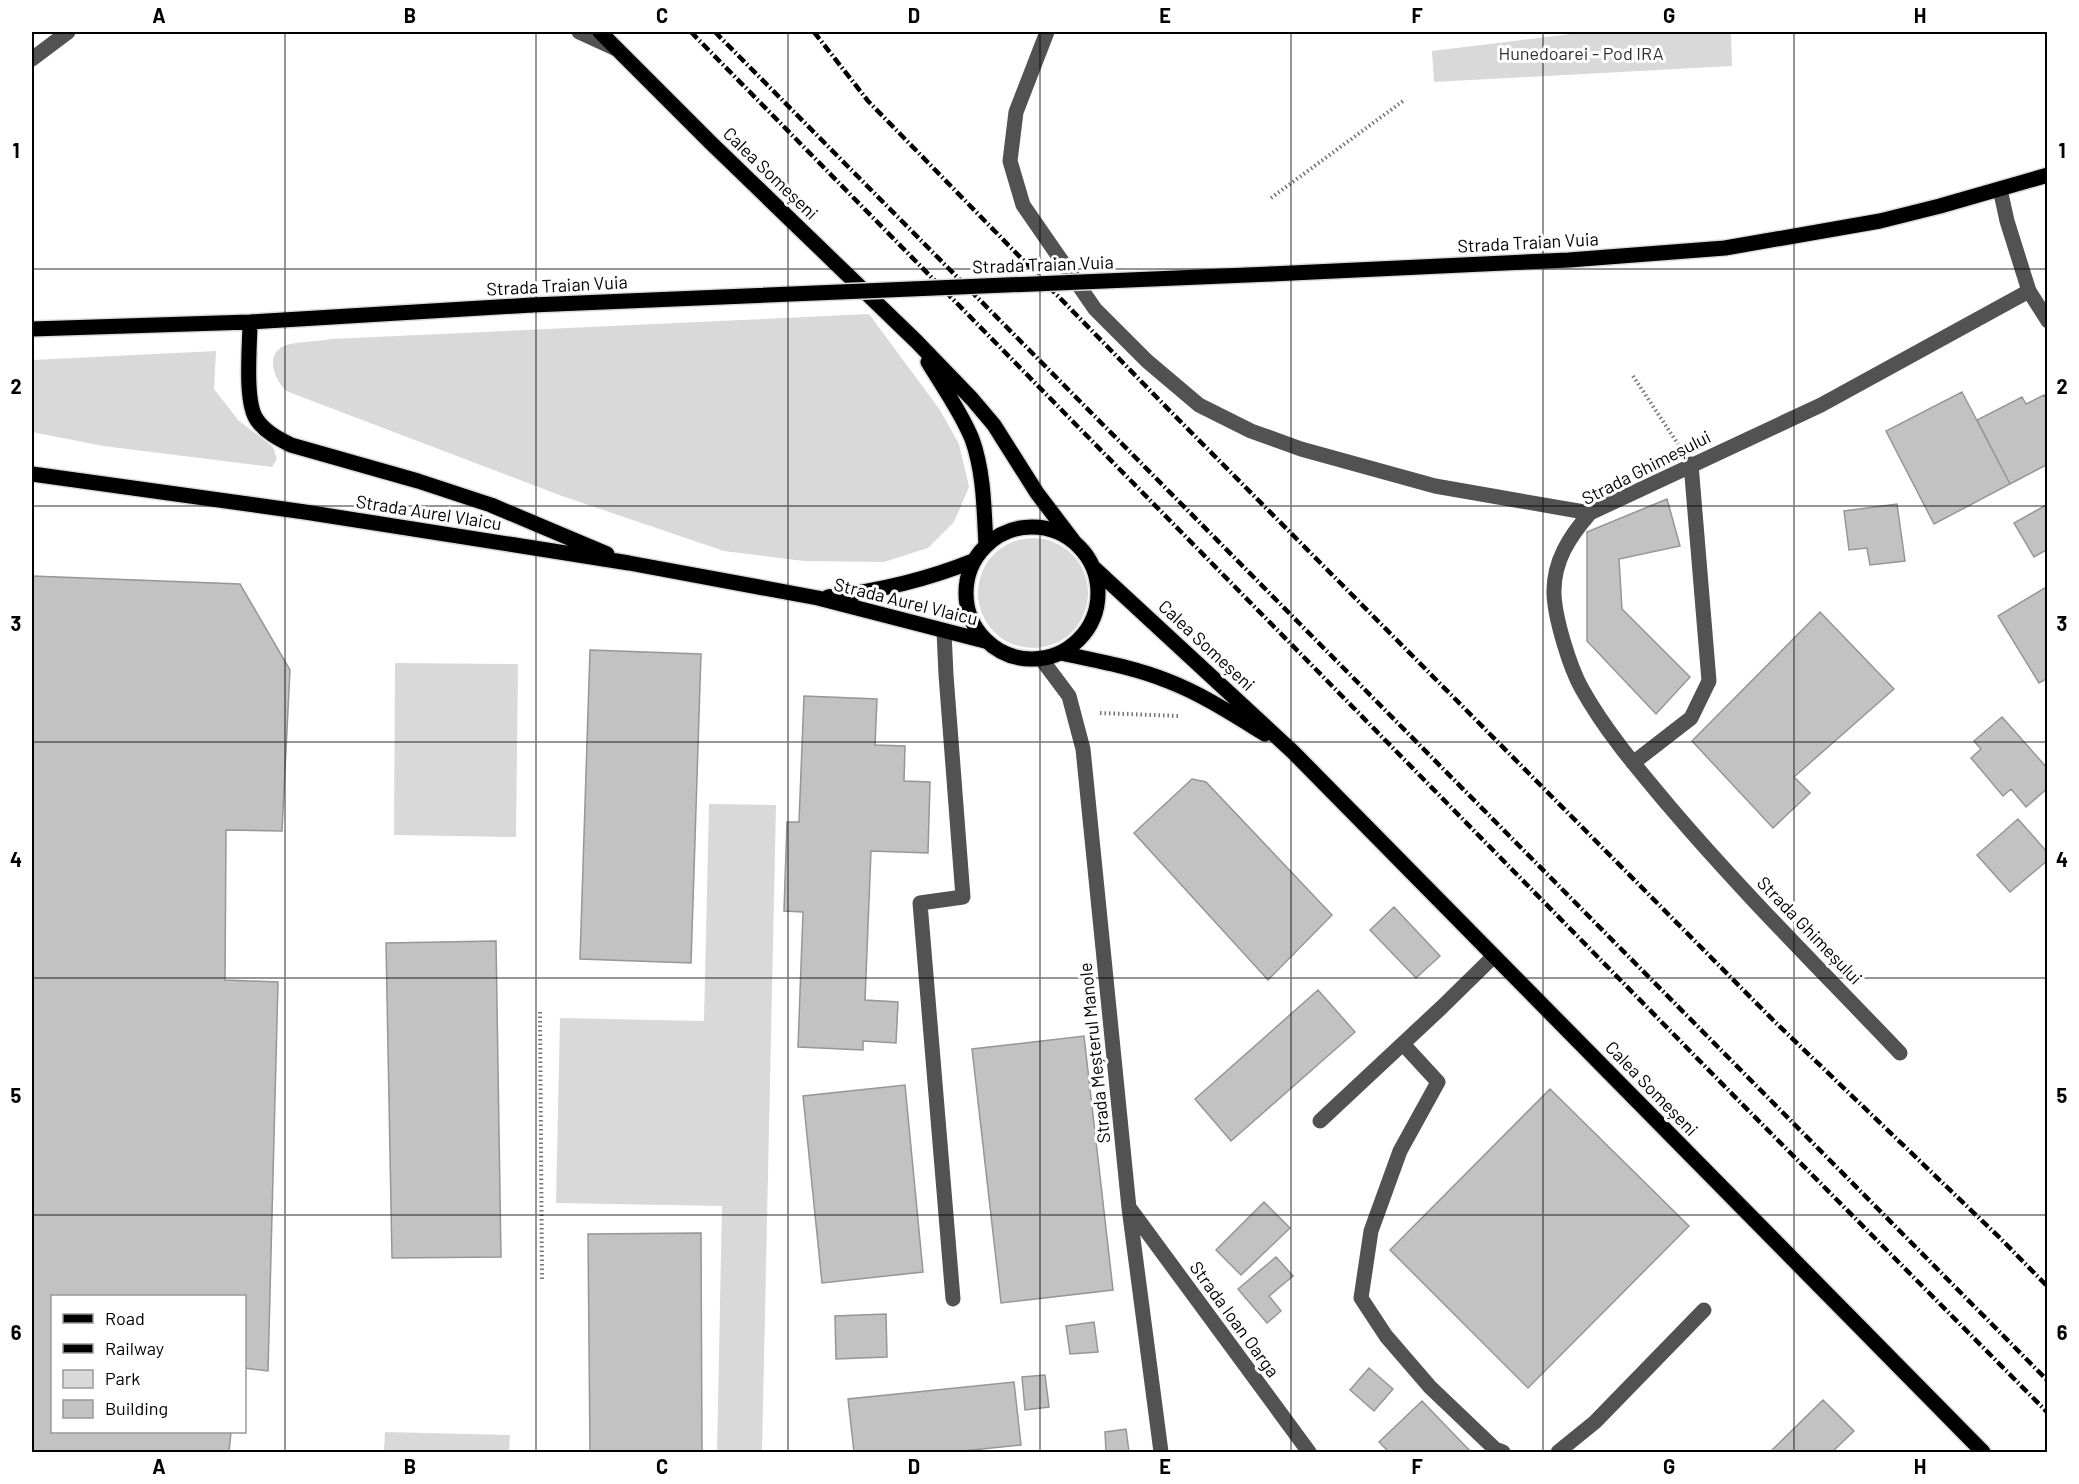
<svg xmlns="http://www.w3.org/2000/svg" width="2079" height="1484" viewBox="0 0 2079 1484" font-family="Barlow,sans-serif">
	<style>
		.green { fill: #d9d9d9 }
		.building { fill: #c2c2c2; stroke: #969696; stroke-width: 1.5 }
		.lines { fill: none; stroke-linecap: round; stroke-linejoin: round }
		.major-casing { stroke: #dbdbdb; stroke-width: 18 }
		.path { stroke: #747474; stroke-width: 4; stroke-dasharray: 1.5 3; stroke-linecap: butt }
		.minor { stroke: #525252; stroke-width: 15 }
		.major { stroke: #000; stroke-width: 15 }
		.rail { stroke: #000; stroke-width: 4.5; stroke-dasharray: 9 3 1.5 3; stroke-linecap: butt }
		.major-bridge-casing { stroke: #dbdbdb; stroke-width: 18; stroke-linecap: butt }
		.major-bridge { stroke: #000; stroke-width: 15 }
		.grid { fill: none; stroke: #000; stroke-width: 1.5; stroke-opacity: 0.55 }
		.labels { text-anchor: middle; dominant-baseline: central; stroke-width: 6; stroke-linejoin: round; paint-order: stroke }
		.park-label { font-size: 18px; fill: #303030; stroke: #fff }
		.street-label { font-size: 18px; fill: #000; stroke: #fff }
		.neatline { fill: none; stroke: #000; stroke-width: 2 }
		.grid-label { font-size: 20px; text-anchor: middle; font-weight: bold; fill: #000 }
	</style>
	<rect width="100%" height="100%" fill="#fff"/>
	<!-- green -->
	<path class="green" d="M 1587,32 L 1731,32 L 1732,66 L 1434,82 L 1432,51 Z
		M 869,314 L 940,410 L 959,444 L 969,487 L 954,522 L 928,548 L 884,562 L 804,561 L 724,551 L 562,496 L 286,391 C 275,380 264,355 284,346 C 291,342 322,341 332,339 Z
		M 216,351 L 214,389 L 238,420 L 273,447 L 277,459 L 272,467 L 103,446 L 32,432 L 32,360 Z
		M978 593a55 55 0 1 1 110 0a55 55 0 1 1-110 0Z
		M 395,663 L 518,664 L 516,837 L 394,835 Z
		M 709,804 L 776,805 L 762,1452 L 717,1452 L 722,1206 L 556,1203 L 560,1018 L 704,1021 Z
		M 385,1432 L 510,1435 L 509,1452 L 384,1452 Z"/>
	<!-- building -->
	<path class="building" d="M 1962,392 L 2010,484 L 1934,524 L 1886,431 Z
		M 2044,395 L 2048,401 L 2048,464 L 2010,484 L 1977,420 L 2022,397 L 2026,404 Z
		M 1667,499 L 1680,546 L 1619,559 L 1622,609 L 1690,677 L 1656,714 L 1587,641 L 1587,532 Z
		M 1897,504 L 1905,561 L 1870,565 L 1867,548 L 1849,550 L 1844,511 Z
		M 2048,504 L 2048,549 L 2034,557 L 2014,523 Z
		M 32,576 L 240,584 L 290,670 L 282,831 L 226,830 L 225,980 L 278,982 L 268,1371 L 244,1368 L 244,1296 L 52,1296 L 52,1432 L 231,1432 L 229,1452 L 32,1452 Z
		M 2048,586 L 2048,678 L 2039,683 L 1998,616 Z
		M 1820,612 L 1894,689 L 1794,777 L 1810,793 L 1773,828 L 1692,741 Z
		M 590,650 L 701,654 L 691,963 L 580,959 Z
		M 804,696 L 877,699 L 875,745 L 905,746 L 904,781 L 930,782 L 928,853 L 871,851 L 865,1000 L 898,1002 L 896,1043 L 863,1041 L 863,1050 L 798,1047 L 803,912 L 784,911 L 787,822 L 799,822 Z
		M 2002,717 L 2048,769 L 2048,788 L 2026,807 L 2011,789 L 2003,796 L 1971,758 L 1981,749 L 1974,741 Z
		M 1192,779 L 1206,782 L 1332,915 L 1268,980 L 1134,833 Z
		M 2018,819 L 2048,853 L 2048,860 L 2010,892 L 1977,855 Z
		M 1394,907 L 1440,956 L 1416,978 L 1370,930 Z
		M 496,941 L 501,1257 L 392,1258 L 386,943 Z
		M 1318,990 L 1355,1032 L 1231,1141 L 1195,1099 Z
		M 1084,1036 L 1113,1290 L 1001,1303 L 972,1049 Z
		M 905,1085 L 923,1272 L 822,1283 L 803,1096 Z
		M 1550,1089 L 1689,1226 L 1528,1388 L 1390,1250 Z
		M 1264,1202 L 1290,1228 L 1241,1275 L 1216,1250 Z
		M 701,1233 L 702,1452 L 590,1452 L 588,1234 Z
		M 1276,1257 L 1293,1276 L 1269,1296 L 1281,1311 L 1267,1323 L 1238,1289 Z
		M 886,1314 L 887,1357 L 836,1359 L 835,1316 Z
		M 1094,1322 L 1098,1352 L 1070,1354 L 1066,1326 Z
		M 1369,1368 L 1393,1389 L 1374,1411 L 1350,1390 Z
		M 1045,1375 L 1049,1407 L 1025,1410 L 1022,1377 Z
		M 1014,1382 L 1021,1445 L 953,1452 L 854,1452 L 848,1399 Z
		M 1823,1400 L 1854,1431 L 1832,1452 L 1770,1452 Z
		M 1422,1401 L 1471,1452 L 1389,1452 L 1379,1442 Z
		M 1126,1429 L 1129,1452 L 1106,1452 L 1105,1432 Z"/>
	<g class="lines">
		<!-- major casing -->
		<g class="major-casing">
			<path id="major" d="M 600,32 L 710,142 L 916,341 L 972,399 L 994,425 L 1037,493 L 1075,543
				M 1271,274 L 1569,260 L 1725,248 L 1880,221 L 1940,206 L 2048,175
				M 250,322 C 250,345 244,402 257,420 C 265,432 279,439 291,445 L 418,481 L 491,505 L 607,554
				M 32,329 L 250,322 L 532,305
				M 928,362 C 943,387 961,412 972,439 C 984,472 984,510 986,545
				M 32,474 L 305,512 L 629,563 L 818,598 L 985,641
				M966 593a66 66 0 1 1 132 0a66 66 0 1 1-132 0Z
				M 1093,567 L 1293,752 L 1983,1452
				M 828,597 C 878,591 926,580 973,561
				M 1061,653 C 1097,661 1134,667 1168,681 C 1202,694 1234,715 1265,734"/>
		</g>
		<!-- path -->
		<path class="path" d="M 1271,198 L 1403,101
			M 1633,376 L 1678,444
			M 1100,713 L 1179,716
			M 540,1012 L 542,1279"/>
		<!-- minor -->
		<path class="minor" d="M 579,32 L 614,48
			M 1047,32 L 1016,112 L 1010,161 L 1023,205 L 1095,309 L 1147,361 L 1199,405 L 1251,431 L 1301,449 L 1435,486 L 1590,513
			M 32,59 L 68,32
			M 2000,189 L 2007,221 L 2029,291 L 2048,321
			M 944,631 L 946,675 L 963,897 L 920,903 L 953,1299
			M 1042,660 L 1069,696 L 1083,749 L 1129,1208 L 1161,1452
			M 1633,763 L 1691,718 L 1709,681 L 1691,464
			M 1403,1044 L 1438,1082 L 1400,1151 L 1371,1231 L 1361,1298 L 1386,1336 L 1430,1387 L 1495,1449 L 1503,1452
			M 1900,1053 C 1822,971 1742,892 1669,806 C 1638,769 1606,732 1582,689 C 1570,668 1555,619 1554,594 C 1553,561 1570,536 1590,513 L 1821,405 L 2029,291
			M 1320,1121 L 1442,1007 L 1494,956
			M 1131,1210 L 1309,1452
			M 1558,1452 L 1595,1422 L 1704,1310"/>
		<!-- major -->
		<use href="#major" class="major"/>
		<!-- rail -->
		<path class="rail" d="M 691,32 L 1738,1100 L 2048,1413
			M 715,32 L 2048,1381
			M 814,32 L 868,101 L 1171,412 L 1775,1022 L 2001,1239 L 2048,1287"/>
		<!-- major-bridge casing -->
		<g class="major-bridge-casing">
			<path id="major-bridge" d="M 532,305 L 1271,274"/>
		</g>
		<!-- major-bridge -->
		<use href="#major-bridge" class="major-bridge"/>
	</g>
	<!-- grid -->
	<path class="grid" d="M 285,32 L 285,1452M 536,32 L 536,1452M 788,32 L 788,1452M 1040,32 L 1040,1452M 1291,32 L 1291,1452M 1543,32 L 1543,1452M 1794,32 L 1794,1452M 32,269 L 2048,269M 32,506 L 2048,506M 32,742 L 2048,742M 32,978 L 2048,978M 32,1215 L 2048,1215"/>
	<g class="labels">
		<!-- park labels -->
		<g class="park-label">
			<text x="1581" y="53">Hunedoarei - Pod IRA</text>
		</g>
		<!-- street labels -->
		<g class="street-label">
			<text transform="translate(771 173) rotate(44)">Calea Someșeni</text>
			<text transform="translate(1528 242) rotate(-3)">Strada Traian Vuia</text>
			<text transform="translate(1043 264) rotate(-2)">Strada Traian Vuia</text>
			<text transform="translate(557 285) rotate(-3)">Strada Traian Vuia</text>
			<text transform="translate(1646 467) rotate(-27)">Strada Ghimeșului</text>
			<text transform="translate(429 512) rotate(9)">Strada Aurel Vlaicu</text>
			<text transform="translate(906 601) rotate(14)">Strada Aurel Vlaicu</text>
			<text transform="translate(1207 645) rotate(43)">Calea Someșeni</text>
			<text transform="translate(1810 930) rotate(46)">Strada Ghimeșului</text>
			<text transform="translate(1094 1053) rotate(-96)">Strada Meșterul Manole</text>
			<text transform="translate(1652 1088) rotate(46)">Calea Someșeni</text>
			<text transform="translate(1235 1319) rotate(54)">Strada Ioan Oarga</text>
		</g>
	</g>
	<!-- border -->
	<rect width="2079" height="1484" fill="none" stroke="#ffffff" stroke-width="66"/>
	<!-- legend -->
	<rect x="51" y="1295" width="195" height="138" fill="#ffffff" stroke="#999999" stroke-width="1.5"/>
	<rect x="63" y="1314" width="30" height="9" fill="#000000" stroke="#999999" stroke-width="1.5"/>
	<text x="105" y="1325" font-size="18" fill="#000000">Road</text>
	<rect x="63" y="1344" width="30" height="9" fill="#000000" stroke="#999999" stroke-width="1.5"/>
	<text x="105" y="1355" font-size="18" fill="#000000">Railway</text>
	<rect x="63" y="1370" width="30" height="18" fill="#d9d9d9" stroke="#999999" stroke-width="1.5"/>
	<text x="105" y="1385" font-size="18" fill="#000000">Park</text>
	<rect x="63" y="1400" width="30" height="18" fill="#c2c2c2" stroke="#999999" stroke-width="1.5"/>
	<text x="105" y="1415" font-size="18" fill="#000000">Building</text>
	<rect x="33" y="33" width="2013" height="1418" class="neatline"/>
	<g class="grid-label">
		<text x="159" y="23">A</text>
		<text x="410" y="23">B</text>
		<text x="662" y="23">C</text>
		<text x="914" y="23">D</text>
		<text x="1165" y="23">E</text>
		<text x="1417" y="23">F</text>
		<text x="1669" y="23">G</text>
		<text x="1920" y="23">H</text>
		<text x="16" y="158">1</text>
		<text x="2062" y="158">1</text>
		<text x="16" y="394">2</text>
		<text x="2062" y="394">2</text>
		<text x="16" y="631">3</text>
		<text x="2062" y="631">3</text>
		<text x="16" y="867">4</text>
		<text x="2062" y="867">4</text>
		<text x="16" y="1103">5</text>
		<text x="2062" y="1103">5</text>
		<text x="16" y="1340">6</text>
		<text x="2062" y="1340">6</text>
		<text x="159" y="1474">A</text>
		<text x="410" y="1474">B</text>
		<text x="662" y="1474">C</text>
		<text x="914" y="1474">D</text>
		<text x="1165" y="1474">E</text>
		<text x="1417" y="1474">F</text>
		<text x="1669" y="1474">G</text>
		<text x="1920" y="1474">H</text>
	</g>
</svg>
